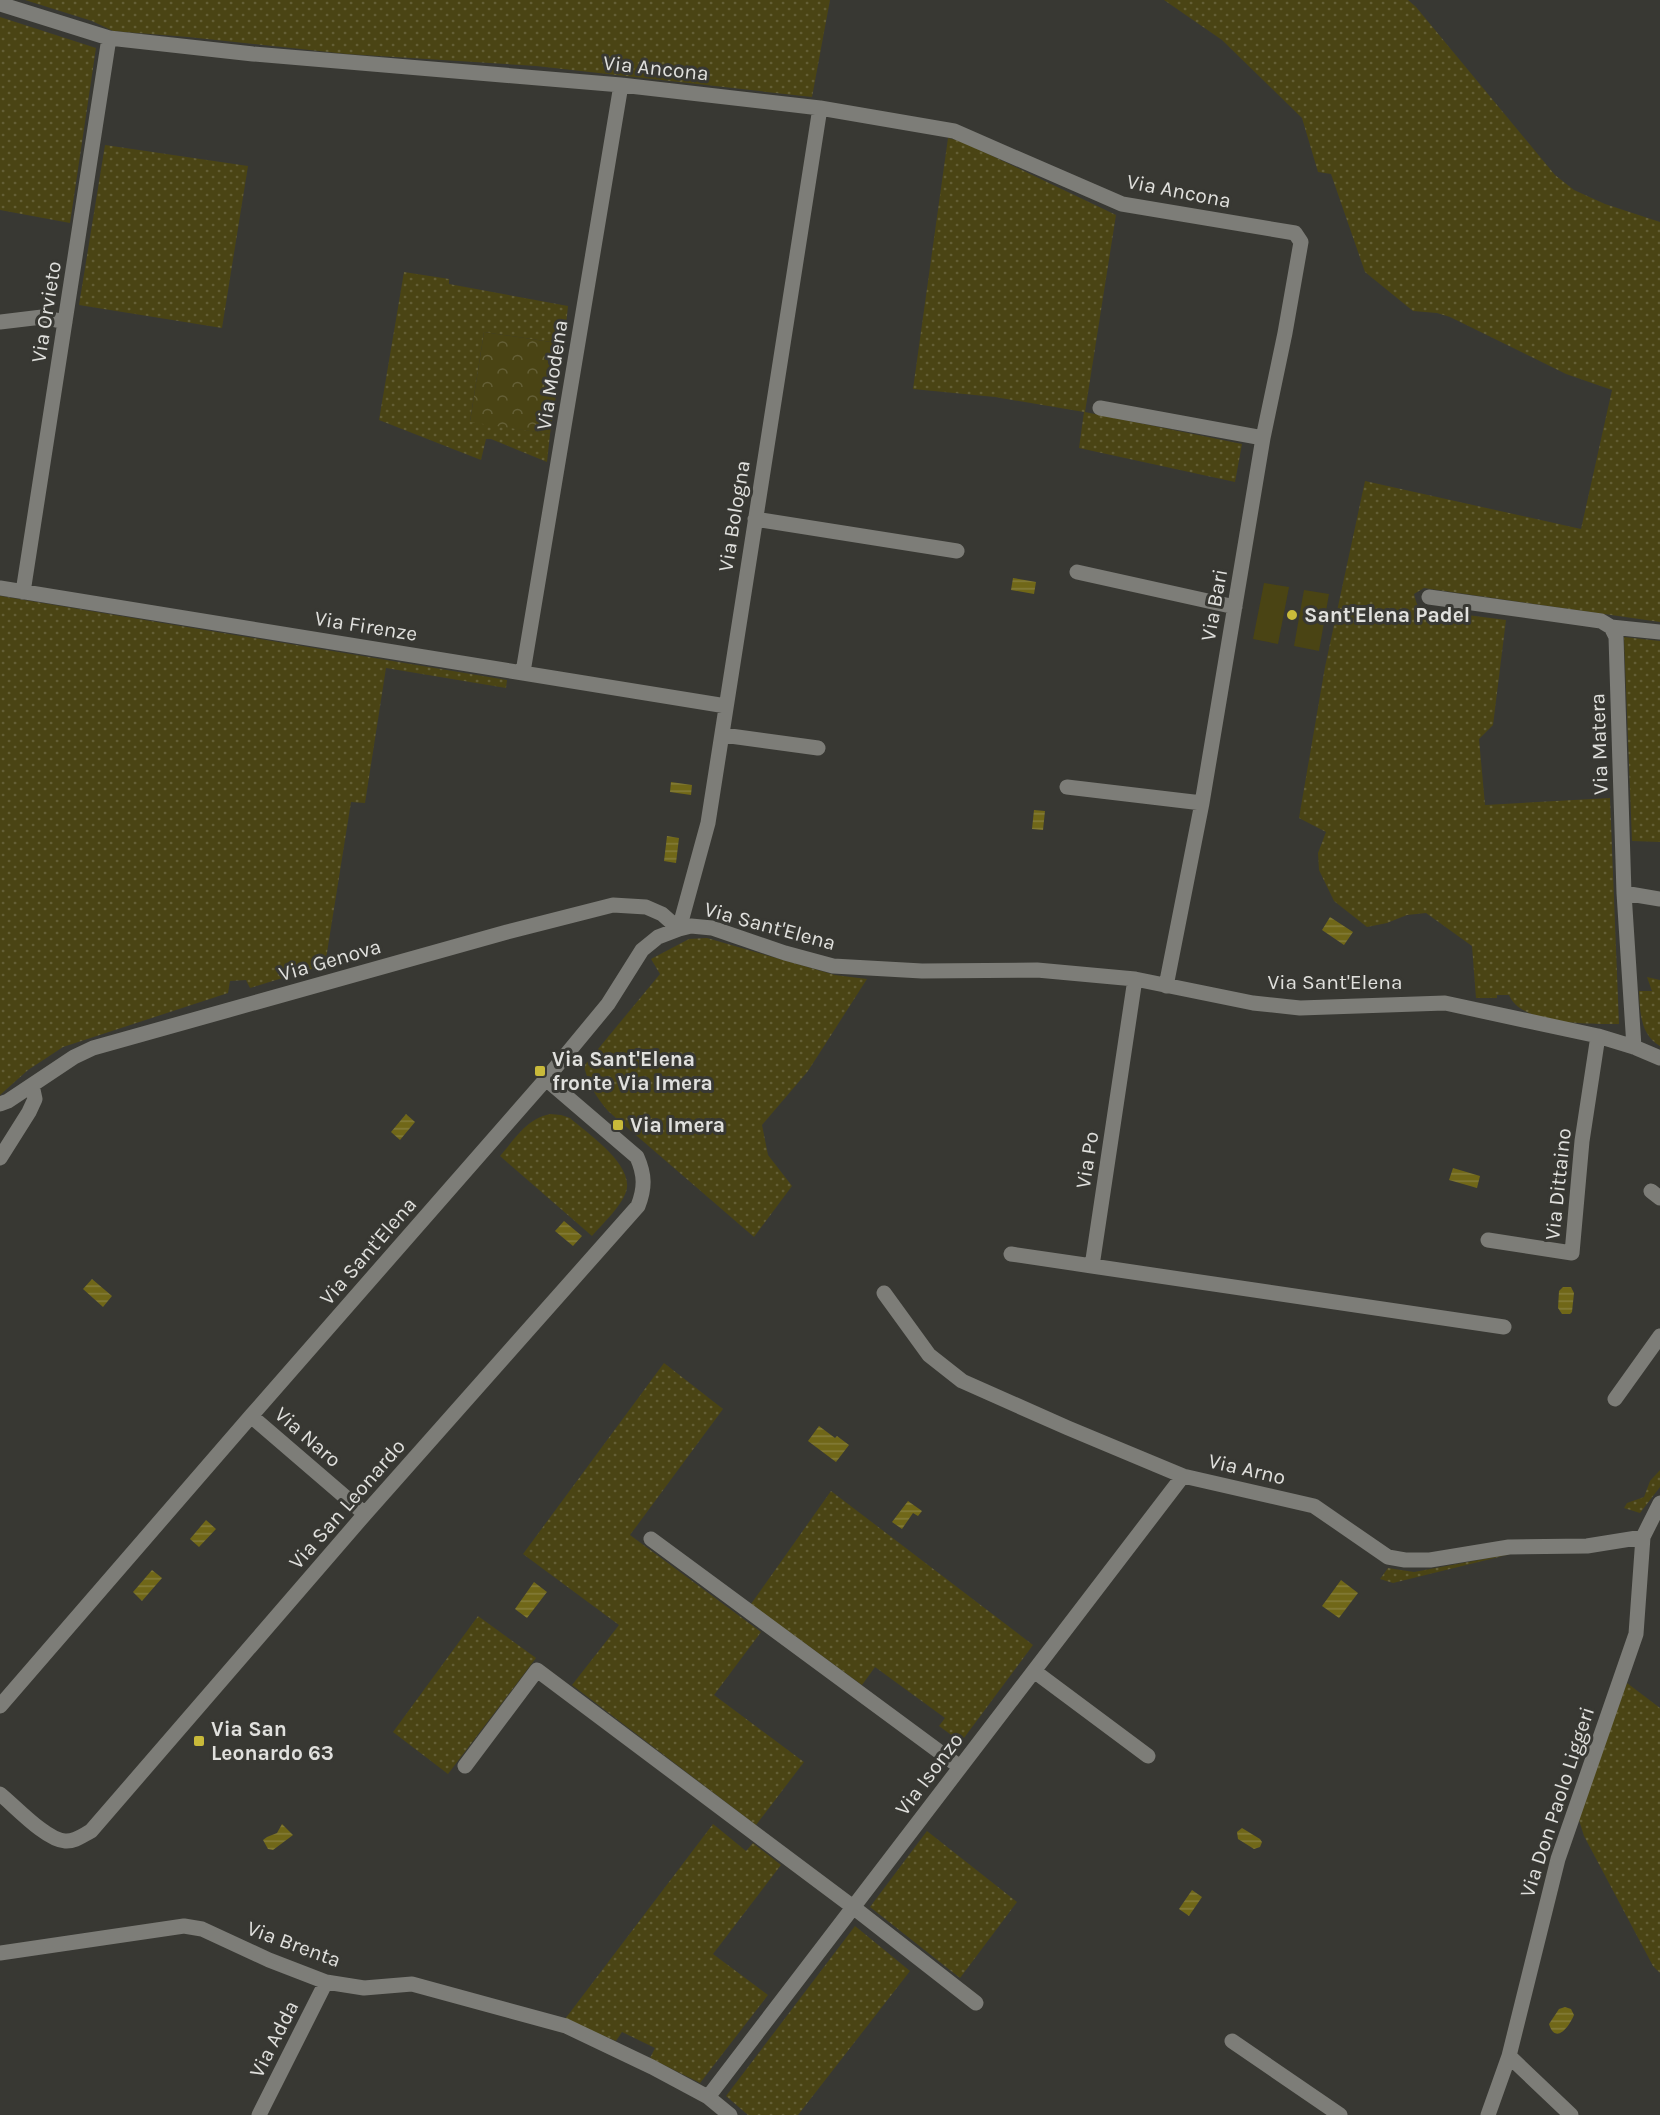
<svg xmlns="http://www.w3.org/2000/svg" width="1660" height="2115" viewBox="0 0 1660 2115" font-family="Karla,sans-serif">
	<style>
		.grass { fill: url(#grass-dots) }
		.park { fill: url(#park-crowns) }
		.pitch { fill: #4a4414 }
		.water { fill: url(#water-rules) }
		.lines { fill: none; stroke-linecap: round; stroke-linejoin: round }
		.street { stroke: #7d7d78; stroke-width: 15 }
		.poi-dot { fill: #c9ba3a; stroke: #383833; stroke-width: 2 }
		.labels { text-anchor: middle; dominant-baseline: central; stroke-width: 6; stroke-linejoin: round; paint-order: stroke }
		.street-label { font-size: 21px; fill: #e0e0dd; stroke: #383833 }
		.poi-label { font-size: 21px; font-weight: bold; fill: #e0e0dd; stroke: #383833; text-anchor: start }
	</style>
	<defs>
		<pattern id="grass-dots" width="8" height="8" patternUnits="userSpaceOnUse" patternTransform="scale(1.5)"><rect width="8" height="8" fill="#4a4414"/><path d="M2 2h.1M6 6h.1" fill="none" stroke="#645f36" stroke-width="1.8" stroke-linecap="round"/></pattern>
		<pattern id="park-crowns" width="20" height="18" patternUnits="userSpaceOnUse" patternTransform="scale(1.5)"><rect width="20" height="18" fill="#4a4414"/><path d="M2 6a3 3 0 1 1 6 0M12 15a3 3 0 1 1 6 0" fill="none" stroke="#645f36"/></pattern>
		<pattern id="water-rules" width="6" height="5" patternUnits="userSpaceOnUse" patternTransform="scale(1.5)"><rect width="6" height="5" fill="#706718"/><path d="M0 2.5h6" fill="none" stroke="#847c39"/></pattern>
	</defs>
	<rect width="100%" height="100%" fill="#383833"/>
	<!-- grass -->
	<path class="grass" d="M 25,0 L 830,0 L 812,97 L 536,66 L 347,54 L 188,37 L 113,31 L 92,21 Z
		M 1164,0 L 1408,0 L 1416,7 L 1555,175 L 1574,190 L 1605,204 L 1660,222 L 1660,622 L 1424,588 L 1414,594 C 1418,612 1425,620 1444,612 L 1506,620 L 1493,725 L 1479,739 L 1485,805 L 1610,798 L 1619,1024 C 1591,1024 1521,1025 1509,995 L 1497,995 L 1497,998 L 1476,998 L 1472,946 L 1426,913 L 1407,915 L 1387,923 L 1367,927 L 1334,901 L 1319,870 L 1318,853 L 1326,832 L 1299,818 L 1325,667 L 1365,481 L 1581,529 L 1612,390 L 1566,374 L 1450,317 L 1437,313 L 1413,311 L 1365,272 L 1331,174 L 1318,172 L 1302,118 L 1222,40 Z
		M 0,17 L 96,48 L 70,223 L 0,210 Z
		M 948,138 L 963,142 L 1116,215 L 1085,412 L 1242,444 L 1235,482 L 1079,448 L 1084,412 L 995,397 L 913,389 Z
		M 105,145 L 248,166 L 222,328 L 79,305 Z
		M 404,272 L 449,279 L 449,284 L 568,306 L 564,344 L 484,332 L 470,421 L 550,434 L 547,462 L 491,439 L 486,439 L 481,460 L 379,420 Z
		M 0,596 L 507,680 L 506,688 L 386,668 L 365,803 L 351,802 L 325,965 L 250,988 L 246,980 L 230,981 L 228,993 L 63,1047 L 28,1070 L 0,1095 Z
		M 1624,637 L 1660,641 L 1660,842 L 1632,841 Z
		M 707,938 L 835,975 L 867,979 L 808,1071 L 762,1125 L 768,1155 L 792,1186 L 754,1237 L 608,1111 C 596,1097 588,1084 584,1066 L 660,974 L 651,959 L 689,939 Z
		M 1647,977 L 1660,980 L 1660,1046 C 1640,1035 1640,1011 1639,991 L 1652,991 Z
		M 550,1114 L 561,1115 L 570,1118 C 588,1134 635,1165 626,1192 C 620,1208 603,1223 592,1236 L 500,1156 C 515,1139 526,1119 550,1114 Z
		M 664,1363 L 723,1409 L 630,1535 L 761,1632 L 714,1695 L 804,1762 L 756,1825 L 572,1685 L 619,1625 L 523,1554 Z
		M 1660,1470 L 1660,1487 L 1640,1513 L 1624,1508 L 1627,1503 L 1644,1497 L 1650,1481 Z
		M 831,1491 L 1033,1645 L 961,1742 L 939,1726 L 945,1718 L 875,1667 L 862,1685 L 751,1604 Z
		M 1511,1554 L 1393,1583 L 1380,1579 L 1388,1568 L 1414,1572 Z
		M 478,1616 L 536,1658 L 448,1774 L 393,1732 Z
		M 1627,1683 L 1660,1708 L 1660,1973 L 1653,1966 L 1584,1836 L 1578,1817 Z
		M 713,1824 L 746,1851 L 753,1843 L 781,1865 L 713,1954 L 768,1995 L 700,2083 L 650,2058 L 655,2048 L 622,2032 L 616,2041 L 565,2019 Z
		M 927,1831 L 1017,1902 L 960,1978 L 870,1907 Z
		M 855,1926 L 910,1971 L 798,2115 L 748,2115 L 726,2096 Z"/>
	<!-- park -->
	<path class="park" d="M 484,332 L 564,344 L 550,434 L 470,422 Z"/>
	<!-- pitch -->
	<path class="pitch" d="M 1264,583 L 1289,587 L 1278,644 L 1253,639 Z
		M 1304,590 L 1329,594 L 1319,651 L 1294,646 Z"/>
	<!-- water -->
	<path class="water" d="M 1013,578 L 1036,582 L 1034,594 L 1011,590 Z
		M 671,782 L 692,785 L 691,795 L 670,792 Z
		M 1034,810 L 1045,811 L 1043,830 L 1032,829 Z
		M 667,836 L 679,838 L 676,863 L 664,861 Z
		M 1330,917 L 1353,932 L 1344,945 L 1322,930 Z
		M 406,1114 L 415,1122 L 400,1140 L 391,1132 Z
		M 1453,1168 L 1480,1176 L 1477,1188 L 1449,1180 Z
		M 564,1221 L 582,1236 L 573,1246 L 555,1231 Z
		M 92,1279 L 112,1296 L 103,1307 L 83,1289 Z
		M 1563,1287 L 1571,1287 L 1574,1293 L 1572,1312 L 1570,1314 L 1562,1314 L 1558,1308 L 1559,1291 Z
		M 819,1426 L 835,1438 L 837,1436 L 849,1445 L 836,1462 L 808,1441 Z
		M 908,1501 L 922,1511 L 918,1516 L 913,1513 L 902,1529 L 892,1522 Z
		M 206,1520 L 216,1529 L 199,1547 L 190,1539 Z
		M 152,1570 L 162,1578 L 142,1601 L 133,1592 Z
		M 1341,1580 L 1358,1593 L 1339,1618 L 1322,1606 Z
		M 534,1582 L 547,1592 L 527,1618 L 515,1609 Z
		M 282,1824 L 293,1835 L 273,1850 L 268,1849 L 263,1840 L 267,1837 L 277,1833 Z
		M 1242,1828 L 1260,1839 L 1262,1842 L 1260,1847 L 1254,1849 L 1238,1839 L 1237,1832 Z
		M 1192,1890 L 1202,1897 L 1189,1916 L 1179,1909 Z
		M 1565,2007 L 1571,2009 L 1574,2015 C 1570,2025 1556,2046 1549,2024 L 1559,2009 Z"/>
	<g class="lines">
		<!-- street -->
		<path class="street" d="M 0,4 L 109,38 L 253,54 L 621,85 L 820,108 L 954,131 L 1122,204 L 1295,233 L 1301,242 L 1285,333 L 1263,438 L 1202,803 L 1166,986
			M 0,322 L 42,317 L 65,322
			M 1100,408 L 1263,438
			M 755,519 L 957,551
			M 1077,572 L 1235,607
			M 0,588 L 726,706
			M 23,592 L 109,38
			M 1429,597 L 1601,621 L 1611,627 L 1616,637 L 1624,893 L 1634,1047
			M 1611,627 L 1660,632
			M 523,672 L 621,85
			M 723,735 L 818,748
			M 1067,787 L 1202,803
			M 1624,893 L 1660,899
			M 0,1104 L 8,1101 L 74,1057 L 93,1048 L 507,932 L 613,905 L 646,907 L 662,914 L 679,929 L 708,823 L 820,108
			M 0,1158 L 29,1112 L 35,1099 L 32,1085
			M 1651,1191 L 1660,1198
			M 1488,1240 L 1572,1253 L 1582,1141 L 1598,1036
			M 1011,1254 L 1092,1266 L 1135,979
			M 1092,1266 L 1504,1327
			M 884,1293 L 929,1355 L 962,1381 L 1068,1428 L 1183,1476 L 1314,1506 L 1388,1557 L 1405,1560 L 1430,1560 L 1509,1547 L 1587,1546 L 1643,1537
			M 1615,1399 L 1660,1336
			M 251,1416 L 365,1514
			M 651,1539 L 960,1767
			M 1034,1671 L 1148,1756
			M 0,1706 L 251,1416 L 546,1079 L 608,1004 L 642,950 L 658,937 L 679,929 L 691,926 L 712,928 L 785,953 L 833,966 L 922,971 L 1037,970 L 1135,979 L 1253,1003 L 1300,1008 L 1445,1003 L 1598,1036 L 1634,1047 L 1660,1058
			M 465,1766 L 537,1670 L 853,1907 L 976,2003
			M 0,1794 C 15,1806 46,1840 65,1841 C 75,1842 83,1835 91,1831 L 365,1514 L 638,1206 C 645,1188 645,1175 637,1157 L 546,1079
			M 0,1953 L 184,1926 L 202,1929 L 269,1960 L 326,1982 L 364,1988 L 412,1984 L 566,2026 L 652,2067 L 708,2097 L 730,2115
			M 1232,2041 L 1340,2115
			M 1509,2056 L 1571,2115
			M 708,2097 L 1183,1476
			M 259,2115 L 326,1982
			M 1488,2115 L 1509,2056 L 1558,1859 L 1636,1634 L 1643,1537 L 1660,1503"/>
	</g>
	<!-- markers -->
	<g class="poi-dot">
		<circle cx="1292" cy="615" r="6"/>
		<rect x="534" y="1065" width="12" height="12" rx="3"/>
		<rect x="612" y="1119" width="12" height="12" rx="3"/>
		<rect x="193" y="1735" width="12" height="12" rx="3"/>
	</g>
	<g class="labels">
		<!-- street labels -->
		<g class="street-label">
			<text transform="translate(656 68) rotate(6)">Via Ancona</text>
			<text transform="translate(1179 191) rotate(11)">Via Ancona</text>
			<text transform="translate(46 312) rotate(-81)">Via Orvieto</text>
			<text transform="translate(552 375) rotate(-81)">Via Modena</text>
			<text transform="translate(734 516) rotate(-81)">Via Bologna</text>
			<text transform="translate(1214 605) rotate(-80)">Via Bari</text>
			<text transform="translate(366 626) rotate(9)">Via Firenze</text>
			<text transform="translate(1599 744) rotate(-92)">Via Matera</text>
			<text transform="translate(770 926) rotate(15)">Via Sant'Elena</text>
			<text transform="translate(330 960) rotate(-16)">Via Genova</text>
			<text x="1335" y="982">Via Sant'Elena</text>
			<text transform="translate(1087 1160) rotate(-81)">Via Po</text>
			<text transform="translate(1558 1184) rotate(-84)">Via Dittaino</text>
			<text transform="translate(368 1251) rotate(-49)">Via Sant'Elena</text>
			<text transform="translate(308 1437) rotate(41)">Via Naro</text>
			<text transform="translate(1247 1469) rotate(13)">Via Arno</text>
			<text transform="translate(347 1504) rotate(-49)">Via San Leonardo</text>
			<text transform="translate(929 1774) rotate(-53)">Via Isonzo</text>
			<text transform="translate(1557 1802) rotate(-72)">Via Don Paolo Liggeri</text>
			<text transform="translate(294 1944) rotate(20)">Via Brenta</text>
			<text transform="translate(274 2039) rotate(-63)">Via Adda</text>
		</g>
		<!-- poi labels -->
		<g class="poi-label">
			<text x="1304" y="615">Sant'Elena Padel</text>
			<text x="552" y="1059">Via Sant'Elena<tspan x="552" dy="24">fronte Via Imera</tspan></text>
			<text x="630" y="1125">Via Imera</text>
			<text x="211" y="1729">Via San<tspan x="211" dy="24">Leonardo 63</tspan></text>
		</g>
	</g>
</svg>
